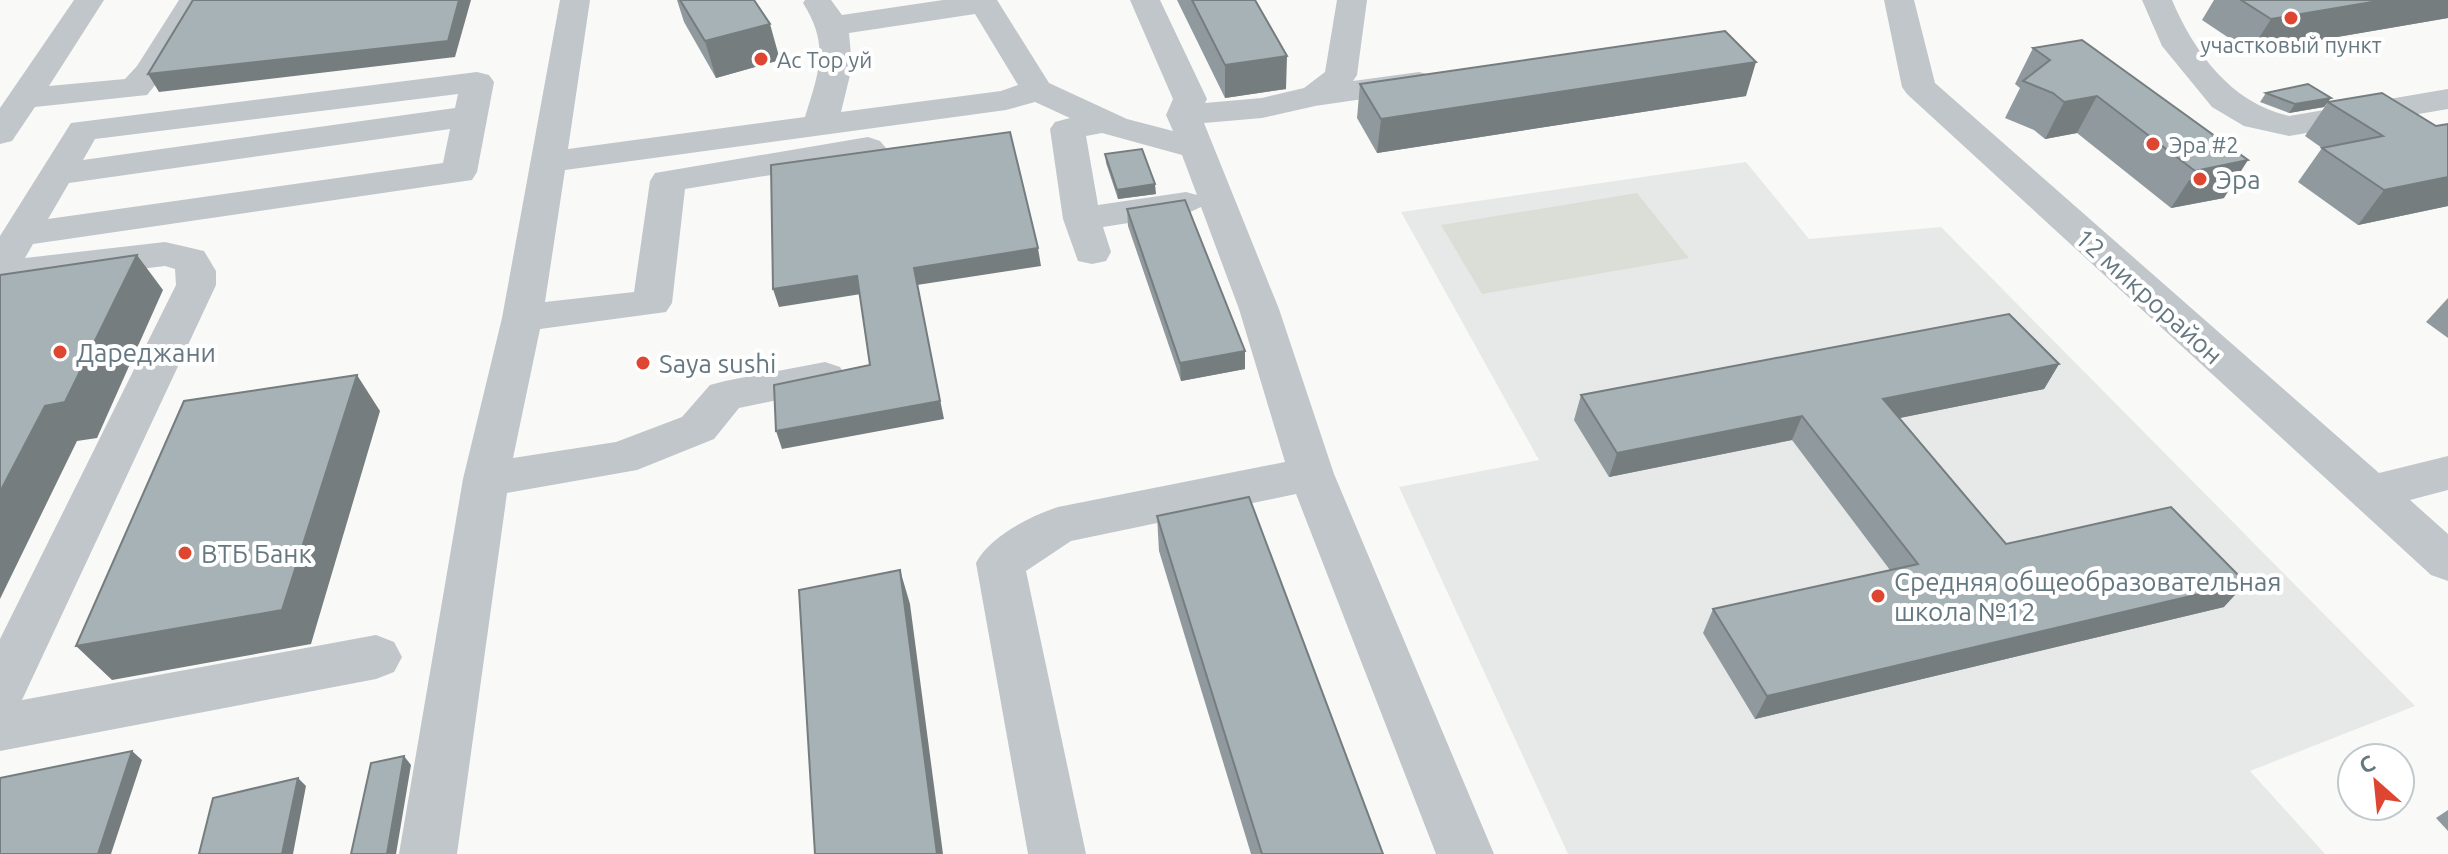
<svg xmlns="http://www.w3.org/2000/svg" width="2448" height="854" viewBox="0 0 2448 854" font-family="Ubuntu,sans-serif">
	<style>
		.built { fill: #e7e9e8 }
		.green { fill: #daded6 }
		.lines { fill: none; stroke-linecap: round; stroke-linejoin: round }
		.minor { fill: #c0c6c9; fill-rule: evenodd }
		.wall { fill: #90999d }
		.shaded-wall { fill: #757d7f }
		.building { fill: #a7b2b6; stroke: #757d7f; stroke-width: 2 }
		.poi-dot { fill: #df4632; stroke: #fff; stroke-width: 3 }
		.labels { text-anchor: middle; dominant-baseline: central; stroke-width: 8; stroke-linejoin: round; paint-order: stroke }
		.far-poi-label { font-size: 22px; fill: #657881; stroke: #fff; text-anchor: start }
		.poi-label { font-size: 26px; fill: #657881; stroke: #fff; text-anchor: start }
		.street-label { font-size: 26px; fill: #657881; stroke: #fff }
	</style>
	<rect width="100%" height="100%" fill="#f9f9f7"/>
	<!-- built -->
	<path class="built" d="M 1746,162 L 1809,239 L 1941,227 L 2415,706 L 2250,771 L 2325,854 L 1568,854 L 1399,487 L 1539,460 L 1401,212 Z"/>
	<!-- green -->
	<path class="green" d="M 1637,193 L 1689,258 L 1482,294 L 1441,225 Z"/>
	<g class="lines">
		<!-- minor -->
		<path class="minor" d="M 74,0 L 104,0 L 49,86 L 125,79 L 137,66 L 179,0 L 209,0 L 166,72 L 147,95 L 35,107 L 12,141 L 0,144 L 0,108 Z
			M 560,0 L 590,0 L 568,149 L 805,117 C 819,71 830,46 803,3 L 805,0 L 831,0 L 842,15 L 943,0 L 997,0 L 1049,83 L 1127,119 L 1173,131 L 1166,115 L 1173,99 L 1130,0 L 1160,0 L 1207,99 L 1205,103 L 1262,98 L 1304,88 L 1325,72 L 1337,0 L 1367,0 L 1357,75 L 1353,81 L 1419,72 L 1431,75 L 1436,82 L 1431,89 L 1315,106 L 1262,118 L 1204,123 L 1279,309 L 1334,474 L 1494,854 L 1436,854 L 1296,494 L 1071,541 L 1026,571 L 1086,854 L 1028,854 L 976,563 C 989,537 1030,516 1058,507 L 1285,462 L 1239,309 L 1201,207 L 1186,214 L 1103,227 L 1111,252 L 1106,261 L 1092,264 L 1078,261 L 1063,219 L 1050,129 L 1055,122 L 1070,118 L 1035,102 L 1006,110 L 565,170 L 545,302 L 634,292 L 650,181 L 655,173 L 868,137 L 880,141 L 886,148 L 880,155 L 868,159 L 685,189 L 672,303 L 666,312 L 540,329 L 513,458 L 616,442 L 682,417 L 710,385 L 725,381 L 825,362 L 840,367 L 846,377 L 840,387 L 739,408 L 714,439 L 637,470 L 507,493 L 457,854 L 399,854 L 463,479 L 502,318 ZM 975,14 L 1018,85 L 1001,91 L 841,112 L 852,67 L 849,33 ZM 1102,133 L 1182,155 L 1197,195 L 1186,192 L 1098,205 L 1086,136 Z
			M 1884,0 L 1914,0 L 1935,83 L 2379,473 L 2448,456 L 2448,490 L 2410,500 L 2448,534 L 2448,581 L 2431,575 L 1907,94 L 1902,87 Z
			M 2142,0 L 2172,0 C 2194,52 2231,103 2289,116 L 2448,89 L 2448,109 L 2289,136 L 2244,126 L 2212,107 L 2162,46 Z
			M 477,72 L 489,75 L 494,82 L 477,172 L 472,180 L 33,244 L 25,258 L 165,242 L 204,251 L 216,271 L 216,285 L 22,700 L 376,635 L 394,642 L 402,657 L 394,672 L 376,679 L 0,751 L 0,639 L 176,285 L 175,269 L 165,266 L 0,286 L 0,236 L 71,123 ZM 458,94 L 455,108 L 83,160 L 95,139 ZM 450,129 L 443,163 L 48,219 L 69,183 Z"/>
	</g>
	<!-- wall -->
	<path class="wall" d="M 677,0 L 754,0 L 780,60 L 716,78 L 684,22 Z
		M 1177,0 L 1255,0 L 1286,89 L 1225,98 Z
		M 2214,0 L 2448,0 L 2448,18 L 2250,52 L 2202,20 Z
		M 2082,40 L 2224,198 L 2171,208 L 2077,133 L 2045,139 L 2034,130 L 2005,118 L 2020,88 L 2015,84 L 2033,48 Z
		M 1360,84 L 1746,96 L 1377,153 L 1357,118 Z
		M 2266,93 L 2331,98 L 2324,107 L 2289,113 L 2260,102 Z
		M 2328,102 L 2436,126 L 2448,124 L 2448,206 L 2358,225 L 2298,182 L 2322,148 L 2305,136 Z
		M 1105,154 L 1156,194 L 1118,199 L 1106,163 Z
		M 1127,209 L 1245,351 L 1245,369 L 1181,381 L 1128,226 Z
		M 2448,298 L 2448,338 L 2426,322 Z
		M 2059,364 L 2044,389 L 1899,418 L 2006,544 L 2224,607 L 1755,719 L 1703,633 L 1713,609 L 1890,570 L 1792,440 L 1609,477 L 1574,420 L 1581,395 Z
		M 1157,516 L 1383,854 L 1251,854 L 1159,551 Z
		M 2448,810 L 2448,831 L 2436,818 Z"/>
	<!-- shaded-wall -->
	<path class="shaded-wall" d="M 459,0 L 471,0 L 455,57 L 159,92 L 148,74 Z
		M 2384,0 L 2448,0 L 2448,18 L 2250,52 L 2271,19 Z
		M 770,24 L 780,60 L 716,78 L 705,41 Z
		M 1287,56 L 1286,89 L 1225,98 L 1225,65 Z
		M 1756,62 L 1746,96 L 1377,153 L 1381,119 Z
		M 2097,96 L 2077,133 L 2045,139 L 2064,102 Z
		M 2331,98 L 2324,107 L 2289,113 L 2295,104 Z
		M 2248,160 L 2224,198 L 2171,208 L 2195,171 Z
		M 2448,177 L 2448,206 L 2358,225 L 2384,190 Z
		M 1155,184 L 1156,194 L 1118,199 L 1117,190 Z
		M 1038,248 L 1041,266 L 917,285 L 944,419 L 782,449 L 776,431 L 940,401 L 914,268 Z
		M 137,255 L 163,290 L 97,438 L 77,441 L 0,599 L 0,492 L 45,406 Z
		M 857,276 L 861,294 L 779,307 L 773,289 Z
		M 1245,351 L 1245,369 L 1181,381 L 1180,363 Z
		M 2059,364 L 2044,389 L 1870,424 L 1883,399 Z
		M 357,375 L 380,411 L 311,644 L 112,680 L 76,646 Z
		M 1802,416 L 1792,440 L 1609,477 L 1617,453 Z
		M 900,570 L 910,604 L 943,854 L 937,854 Z
		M 2246,583 L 2224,607 L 1755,719 L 1767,696 Z
		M 132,751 L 142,760 L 111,854 L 98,854 Z
		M 404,756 L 411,765 L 396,854 L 387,854 Z
		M 298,778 L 306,786 L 293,854 L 282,854 Z"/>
	<!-- building -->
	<path class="building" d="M 193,0 L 459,0 L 448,41 L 148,74 Z
		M 680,0 L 754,0 L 770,24 L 705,41 Z
		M 1192,0 L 1255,0 L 1287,56 L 1225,65 Z
		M 2241,0 L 2384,0 L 2271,19 Z
		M 1725,31 L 1756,62 L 1381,119 L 1360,84 Z
		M 2082,40 L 2248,160 L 2195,171 L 2097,96 L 2064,102 L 2053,93 L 2023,81 L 2050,60 L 2033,48 Z
		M 2308,84 L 2331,98 L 2295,104 L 2266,93 Z
		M 2382,93 L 2436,126 L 2448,124 L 2448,177 L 2384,190 L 2322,148 L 2383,136 L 2328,102 Z
		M 1010,132 L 1038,248 L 914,268 L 940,401 L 776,431 L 774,385 L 870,365 L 857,276 L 773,289 L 771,165 Z
		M 1142,149 L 1155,184 L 1117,190 L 1105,154 Z
		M 1185,200 L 1245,351 L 1180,363 L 1127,209 Z
		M 137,255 L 65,402 L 45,406 L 0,492 L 0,275 Z
		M 2009,314 L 2059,364 L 1883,399 L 2006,544 L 2171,507 L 2246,583 L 1767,696 L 1713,609 L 1918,564 L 1802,416 L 1617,453 L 1581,395 Z
		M 357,375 L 282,610 L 76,646 L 184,401 Z
		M 1249,497 L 1383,854 L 1262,854 L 1157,516 Z
		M 900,570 L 937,854 L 815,854 L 799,590 Z
		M 132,751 L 98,854 L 0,854 L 0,778 Z
		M 404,756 L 387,854 L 351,854 L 371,763 Z
		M 298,778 L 282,854 L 199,854 L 213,798 Z"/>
	<!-- markers -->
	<g class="poi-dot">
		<circle cx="2291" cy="18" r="8"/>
		<circle cx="761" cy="59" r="8"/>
		<circle cx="2153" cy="144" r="8"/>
		<circle cx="2200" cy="179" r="8"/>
		<circle cx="60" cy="352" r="8"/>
		<circle cx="643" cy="363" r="8"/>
		<circle cx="185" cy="553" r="8"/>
		<circle cx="1878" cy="596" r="8"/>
	</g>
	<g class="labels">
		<!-- far-poi labels -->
		<g class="far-poi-label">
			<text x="2291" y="44" text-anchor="middle">участковый пункт</text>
			<text x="777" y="59">Ас Тор уй</text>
			<text x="2169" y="144">Эра #2</text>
		</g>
		<!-- poi labels -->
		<g class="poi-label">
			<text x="2216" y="179">Эра</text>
			<text x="76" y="352">Дареджани</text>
			<text x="659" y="363">Saya sushi</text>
			<text x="201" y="553">ВТБ Банк</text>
			<text x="1894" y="581">Средняя общеобразовательная<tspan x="1894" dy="30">школа №12</tspan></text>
		</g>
		<!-- street labels -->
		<g class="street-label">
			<text transform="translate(2149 296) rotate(42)">12 микрорайон</text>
		</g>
	</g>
	<!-- north arrow -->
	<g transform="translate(2376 782) rotate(333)"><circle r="38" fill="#ffffff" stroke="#c1c9cd" stroke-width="2"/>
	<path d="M0-6L14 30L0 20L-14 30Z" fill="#df4632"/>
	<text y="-12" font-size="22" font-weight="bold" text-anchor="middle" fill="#657881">С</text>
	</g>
</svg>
